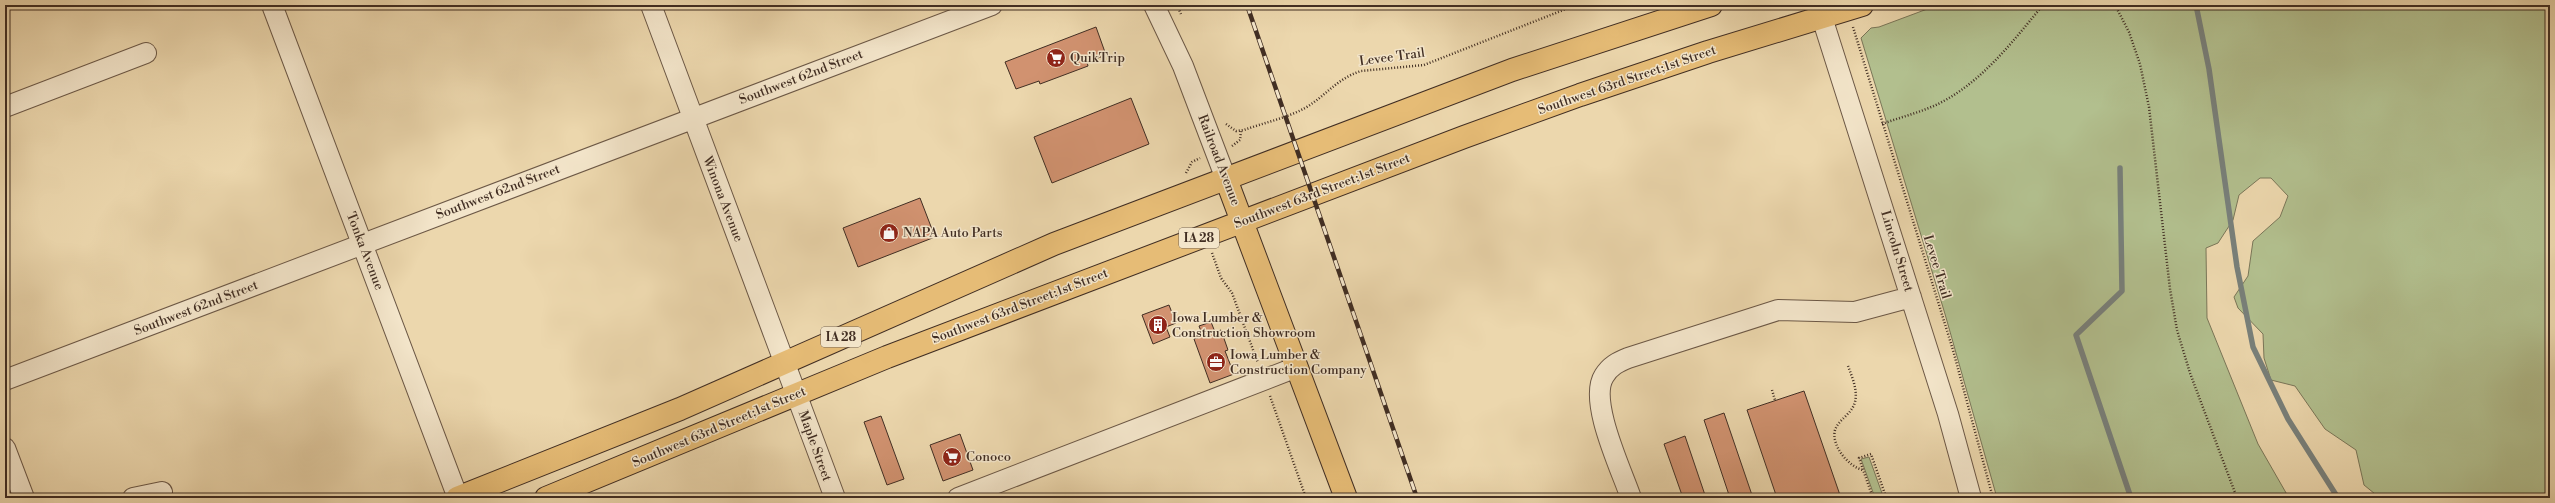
<svg xmlns="http://www.w3.org/2000/svg" width="2555" height="503" viewBox="0 0 2555 503" font-family="'Libre Bodoni',serif">
	<style>
		.green { fill: #b2bf8e; stroke: #7a7658 }
		.lines { fill: none; stroke-linecap: round; stroke-linejoin: round }
		.stream { stroke: #78807b; stroke-width: 5.5 }
		.building { fill: #d19270; stroke: #412e23 }
		.minor-casing { stroke: #6c5846; stroke-width: 22 }
		.major-casing { stroke: #412e23; stroke-width: 24 }
		.path { stroke: #412e23; stroke-width: 2.5; stroke-dasharray: 1 2; stroke-linecap: butt }
		.minor { stroke: #f3e5ca; stroke-width: 20 }
		.major { stroke: #e6bc76; stroke-width: 22 }
		.rail-casing { stroke: #412e23; stroke-width: 4.5 }
		.rail { stroke: #f3e5ca; stroke-width: 3; stroke-dasharray: 9; stroke-linecap: butt }
		.labels { text-anchor: middle; dominant-baseline: central; stroke-width: 3; stroke-linejoin: round; paint-order: stroke }
		.shield { fill: #f3e5ca; stroke: #766555; stroke-width: 1 }
		.shield-label { font-size: 12px; font-weight: bold; fill: #412e23 }
		.street-label { font-size: 13px; fill: #412e23; stroke: #f3e5ca }
		.poi-label { font-size: 13px; fill: #412e23; stroke: #f3e5ca; text-anchor: start }
	</style>
	<rect width="100%" height="100%" fill="#ecd7ad"/>
	<filter id="stains"><feTurbulence type="fractalNoise" baseFrequency=".005" numOctaves="4"/><feColorMatrix values="0 0 0 0 .2 0 0 0 0 .09 0 0 0 0 .02 0 0 0 .5 -.17"/></filter>
	<radialGradient id="worn" r=".72"><stop offset=".6" stop-color="#630" stop-opacity="0"/><stop offset="1" stop-color="#630" stop-opacity=".3"/></radialGradient>
	<!-- green -->
	<path class="green" d="M 1938,5 L 2550,5 L 2550,498 L 2380,498 L 2364,485 L 2356,450 L 2325,429 L 2295,386 L 2271,380 L 2264,358 L 2263,334 L 2238,308 L 2234,297 L 2248,276 L 2253,241 L 2280,217 L 2288,196 L 2271,178 L 2260,178 L 2239,195 L 2233,220 L 2218,243 L 2206,248 L 2207,318 L 2258,444 L 2289,498 L 1997,498 L 1945,314 L 1861,38 L 1871,28 L 1879,27 Z
		M 1869,457 L 1883,496 L 1875,498 L 1861,459 Z"/>
	<g class="lines">
		<!-- stream -->
		<path class="stream" d="M 2196,5 L 2209,69 L 2237,267 L 2253,347 L 2288,419 L 2338,498
			M 2120,168 L 2122,291 L 2076,335 L 2131,498"/>
	</g>
	<!-- building -->
	<path class="building" d="M 1096,27 L 1106,55 L 1087,62 L 1088,66 L 1040,84 L 1039,81 L 1016,89 L 1005,62 Z
		M 1131,98 L 1149,144 L 1052,183 L 1034,137 Z
		M 920,198 L 935,237 L 858,267 L 843,228 Z
		M 1169,305 L 1176,323 L 1166,327 L 1170,337 L 1153,344 L 1142,315 Z
		M 1211,322 L 1215,332 L 1221,330 L 1228,350 L 1225,351 L 1234,374 L 1210,383 L 1194,339 L 1203,336 L 1199,326 Z
		M 1804,391 L 1841,498 L 1777,498 L 1747,410 Z
		M 1724,413 L 1753,498 L 1730,498 L 1704,420 Z
		M 881,416 L 904,479 L 887,485 L 864,422 Z
		M 960,434 L 973,470 L 943,481 L 930,445 Z
		M 1685,436 L 1706,498 L 1683,498 L 1664,444 Z"/>
	<g class="lines">
		<!-- minor casing -->
		<g class="minor-casing">
			<path id="minor" d="M 272,5 L 458,498
				M 651,5 L 835,498
				M 1154,5 L 1183,66 L 1226,179
				M 1818,5 L 1948,414 L 1971,498
				M 5,107 L 146,53
				M 5,380 L 992,5
				M 5,448 L 24,498
				M 133,498 L 162,492
				M 958,498 L 1297,367
				M 1631,498 C 1622,471 1588,401 1604,376 C 1610,366 1618,362 1628,358 L 1778,310 L 1855,312 L 1911,297"/>
		</g>
		<!-- major casing -->
		<g class="major-casing">
			<path id="major" d="M 1226,179 L 1346,498
				M 457,498 L 680,409 L 1054,244 L 1512,70 L 1711,5
				M 546,498 L 887,357 L 1464,137 L 1580,95 L 1708,52 L 1862,5"/>
		</g>
		<!-- path -->
		<path class="path" d="M 1177,5 L 1181,14
			M 2115,5 L 2129,32 L 2140,64 L 2149,107 L 2170,289 L 2177,330 L 2190,373 L 2237,498
			M 1853,27 L 1953,350 L 1993,498
			M 1226,124 L 1236,131 L 1244,130 C 1263,123 1287,118 1305,108 C 1326,96 1336,79 1361,71 L 1424,65 L 1576,5
			M 1882,124 C 1901,117 1922,112 1940,103 C 1983,81 2013,41 2043,5
			M 1232,146 L 1240,140 L 1241,131
			M 1186,173 L 1192,162 L 1200,158
			M 1212,253 L 1221,278 L 1232,293 L 1258,363
			M 1848,366 C 1852,377 1858,390 1855,402 C 1852,414 1838,420 1835,430 C 1831,446 1849,467 1863,470
			M 1772,390 L 1775,400
			M 1270,396 L 1306,498
			M 1769,498 L 1776,496
			M 1873,498 L 1859,458 L 1871,454 L 1886,497 L 1883,498"/>
		<!-- minor -->
		<use href="#minor" class="minor"/>
		<!-- major -->
		<use href="#major" class="major"/>
		<!-- rail casing -->
		<g class="rail-casing">
			<path id="rail" d="M 1247,5 L 1417,498"/>
		</g>
		<!-- rail -->
		<use href="#rail" class="rail"/>
	</g>
	<!-- icons -->
	<defs>
		<g id="supermarket-disc" transform="scale(1)"><circle r="9.5" fill="#8f2418" stroke="#f3e5ca"/><path d="M-6-5.5h2.5l.6 2H6L4.5 2H-2.5L-4.4-4H-6ZM-1.5 3.2a1.3 1.3 0 1 0 .1 0ZM3 3.2a1.3 1.3 0 1 0 .1 0Z" fill="#fff"/></g>
		<g id="shop-disc" transform="scale(1)"><circle r="9.5" fill="#8f2418" stroke="#f3e5ca"/><path d="M-5-2.5h2.3a2.7 3.5 0 0 1 5.4 0H5L5.5 6h-11ZM-1.5-2.5h3a1.5 2.3 0 0 0-3 0Z" fill="#fff"/></g>
		<g id="building-disc" transform="scale(1)"><circle r="9.5" fill="#8f2418" stroke="#f3e5ca"/><path d="M-4-6H4V6H1V3H-1V6H-4ZM-2.5-4.3h1.7v1.8h-1.7ZM.8-4.3h1.7v1.8H.8ZM-2.5-1h1.7V.8h-1.7ZM.8-1h1.7V.8H.8Z" fill="#fff"/></g>
		<g id="office-disc" transform="scale(1)"><circle r="9.5" fill="#8f2418" stroke="#f3e5ca"/><path d="M-6-3h4V-5.5h4V-3h4V5H-6ZM-1-4.5V-3h2v-1.5ZM-6 0V1H6V0Z" fill="#fff"/></g>
	</defs>
	<g fill-rule="evenodd">
		<use href="#supermarket-disc" x="1056" y="58"/>
		<use href="#shop-disc" x="889" y="233"/>
		<use href="#building-disc" x="1158" y="325"/>
		<use href="#office-disc" x="1216" y="362"/>
		<use href="#supermarket-disc" x="952" y="457"/>
	</g>
	<g class="labels">
		<!-- shield labels -->
		<g class="shield">
			<rect x="1179" y="228" width="40" height="20" rx="3"/>
			<rect x="821" y="327" width="40" height="20" rx="3"/>
		</g>
		<g class="shield-label">
			<text x="1199" y="238">IA 28</text>
			<text x="841" y="337">IA 28</text>
		</g>
		<!-- street labels -->
		<g class="street-label">
			<text transform="translate(1392 57) rotate(-8)">Levee Trail</text>
			<text transform="translate(801 77) rotate(-21)">Southwest 62nd Street</text>
			<text transform="translate(1627 80) rotate(-19)">Southwest 63rd Street;1st Street</text>
			<text transform="translate(1219 160) rotate(69)">Railroad Avenue</text>
			<text transform="translate(1322 191) rotate(-21)">Southwest 63rd Street;1st Street</text>
			<text transform="translate(498 192) rotate(-21)">Southwest 62nd Street</text>
			<text transform="translate(723 199) rotate(69)">Winona Avenue</text>
			<text transform="translate(365 251) rotate(69)">Tonka Avenue</text>
			<text transform="translate(1897 251) rotate(73)">Lincoln Street</text>
			<text transform="translate(1937 267) rotate(73)">Levee Trail</text>
			<text transform="translate(1020 306) rotate(-21)">Southwest 63rd Street;1st Street</text>
			<text transform="translate(196 308) rotate(-21)">Southwest 62nd Street</text>
			<text transform="translate(719 427) rotate(-23)">Southwest 63rd Street;1st Street</text>
			<text transform="translate(815 446) rotate(70)">Maple Street</text>
		</g>
		<!-- poi labels -->
		<g class="poi-label">
			<text x="1070" y="58">QuikTrip</text>
			<text x="903" y="233">NAPA Auto Parts</text>
			<text x="1172" y="318">Iowa Lumber &amp;<tspan x="1172" dy="15">Construction Showroom</tspan></text>
			<text x="1230" y="355">Iowa Lumber &amp;<tspan x="1230" dy="15">Construction Company</tspan></text>
			<text x="966" y="457">Conoco</text>
		</g>
	</g>
	<!-- margin -->
	<rect width="2555" height="503" fill="none" stroke="#ecd7ad" stroke-width="20"/>
	<rect x="6" y="6" width="2543" height="491" fill="none" stroke="#412e23" stroke-width="2"/>
	<rect x="10" y="10" width="2535" height="483" fill="none" stroke="#412e23"/>
	<rect width="100%" height="100%" filter="url(#stains)"/>
	<rect width="100%" height="100%" fill="url(#worn)"/>
</svg>
